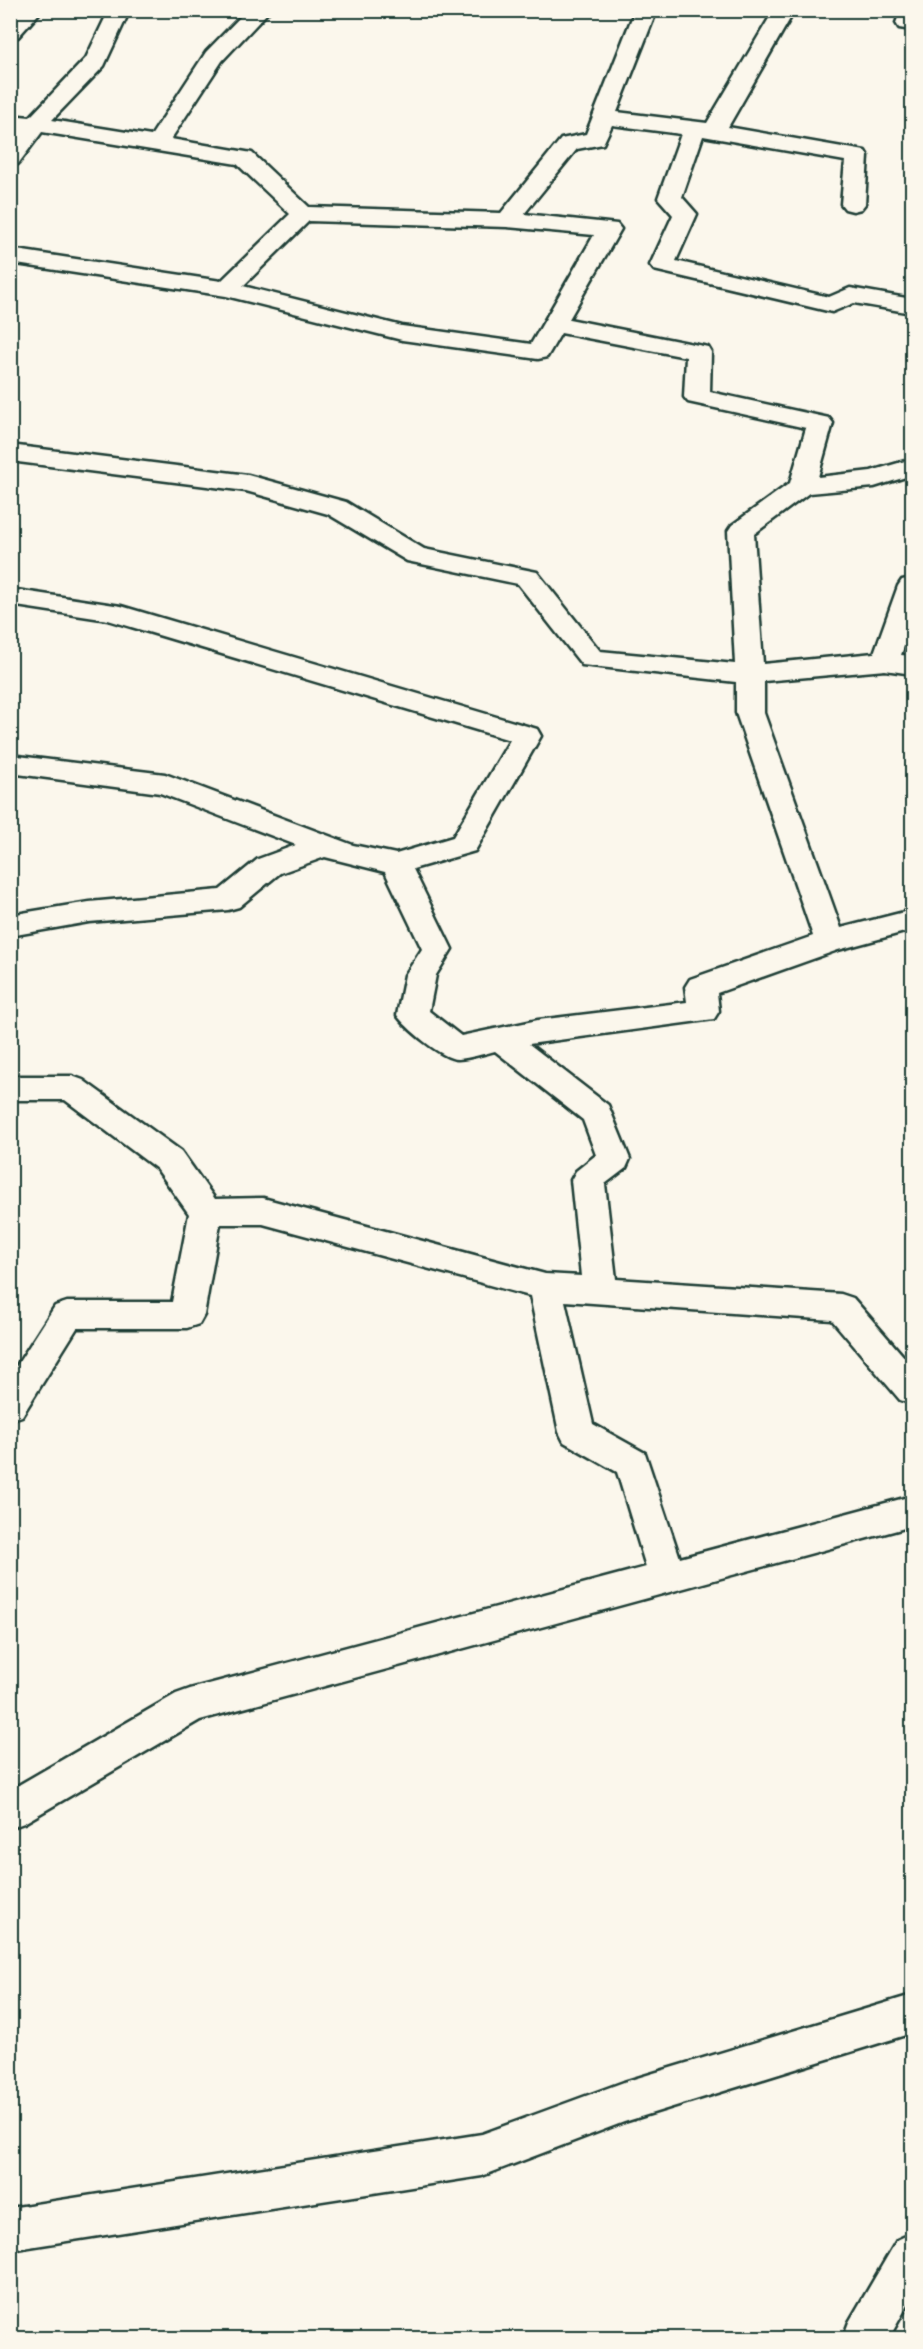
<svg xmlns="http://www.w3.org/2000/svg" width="923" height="2349" viewBox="0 0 923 2349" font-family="Sriracha,sans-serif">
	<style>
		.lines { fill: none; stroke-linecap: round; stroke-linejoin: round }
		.minor-casing { stroke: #1f3d34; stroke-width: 5 }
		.minor { fill: #fbf7ec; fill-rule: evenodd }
	</style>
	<rect width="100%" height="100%" fill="#fbf7ec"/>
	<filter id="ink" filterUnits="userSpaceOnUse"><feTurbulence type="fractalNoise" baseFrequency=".0167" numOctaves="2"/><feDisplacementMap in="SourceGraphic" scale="12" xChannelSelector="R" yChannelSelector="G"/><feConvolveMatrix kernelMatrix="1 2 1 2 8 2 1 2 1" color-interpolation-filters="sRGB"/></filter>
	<g filter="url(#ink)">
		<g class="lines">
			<!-- minor casing -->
			<g class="minor-casing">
				<path id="minor" d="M 19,10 L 42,10 L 18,37 L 10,38 L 10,19 Z
					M 109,10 L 130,10 L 104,66 L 52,120 L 151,136 L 206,52 L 247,10 L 270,10 L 222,61 L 171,139 L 252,153 L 309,207 L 501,213 L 561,139 L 586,134 L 635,10 L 657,10 L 617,112 L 707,123 L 774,10 L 795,10 L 728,127 L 865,151 L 868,156 L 865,204 L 861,209 L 853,211 L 845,209 L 841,204 L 845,161 L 703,136 L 682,197 L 697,214 L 676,261 L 829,297 L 850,288 L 912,299 L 912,313 L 854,303 L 832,312 L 654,270 L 650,265 L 673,215 L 658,198 L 681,134 L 612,125 L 603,144 L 577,149 L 524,214 L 617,224 L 621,229 L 569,319 L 708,347 L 711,352 L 710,392 L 829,418 L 833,423 L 818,477 L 871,471 L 912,459 L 912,475 L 874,487 L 809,493 L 754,534 L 763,664 L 874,653 L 898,586 L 902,580 L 912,578 L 912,623 L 901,655 L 912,656 L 912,674 L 885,670 L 764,681 L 764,713 L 841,928 L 912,910 L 912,930 L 838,950 L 717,993 L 719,1011 L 714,1019 L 529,1044 L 608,1105 L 630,1159 L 626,1168 L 605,1184 L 616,1279 L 841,1294 L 853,1298 L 912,1366 L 912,1404 L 900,1400 L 832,1320 L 565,1301 L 593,1424 L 645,1453 L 680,1558 L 912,1496 L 912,1526 L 200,1720 L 24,1823 L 10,1828 L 10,1790 L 176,1694 L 190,1689 L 646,1567 L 617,1472 L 564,1442 L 559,1432 L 530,1296 L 263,1224 L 220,1224 L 204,1315 L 199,1324 L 187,1328 L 77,1328 L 22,1416 L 10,1420 L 10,1376 L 55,1306 L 67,1302 L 172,1302 L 189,1214 L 157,1169 L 65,1100 L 10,1100 L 10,1076 L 72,1076 L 83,1080 L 181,1151 L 215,1199 L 263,1198 L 545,1274 L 581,1276 L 571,1180 L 576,1171 L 596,1155 L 583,1120 L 495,1051 C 483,1054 470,1058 458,1059 C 443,1060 405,1027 397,1015 L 405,975 L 422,949 L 385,872 L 325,857 L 280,873 L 239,907 L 228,910 L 89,922 L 10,936 L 10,915 L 89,902 L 220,890 L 258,859 L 296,845 L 160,793 L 10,773 L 10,755 L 165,774 L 353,845 L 396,854 L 453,837 L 510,740 L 108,620 L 10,605 L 10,589 L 121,606 L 537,729 L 541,736 L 475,851 L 413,869 L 452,949 L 436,975 L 429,1011 L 461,1036 L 538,1020 L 687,1002 L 685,987 L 690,979 L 813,936 L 736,713 L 736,682 L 582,665 L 518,584 L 407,561 L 328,514 L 246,491 L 10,461 L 10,445 L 248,475 L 346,502 L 424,549 L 537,572 L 600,651 L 735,664 L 728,531 L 732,525 L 790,483 L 806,428 L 688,402 L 684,397 L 686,357 L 561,333 L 547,357 L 538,359 L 402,340 L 226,296 L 10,263 L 10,249 L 221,281 L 290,214 L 237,164 L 42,132 L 18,164 L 10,166 L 10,143 L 20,130 L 10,129 L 10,115 L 30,117 L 86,58 ZM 309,221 L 507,227 L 594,235 L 531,344 L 402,326 L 243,286 Z
					M 901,10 L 912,10 L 912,30 L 899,28 L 896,23 Z
					M 912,1995 L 912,2033 L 624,2122 L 482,2176 L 10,2250 L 10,2208 L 482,2134 L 624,2082 Z
					M 912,2233 L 912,2297 L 889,2338 L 843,2338 L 849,2322 L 897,2240 Z"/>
			</g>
			<!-- minor -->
			<use href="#minor" class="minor"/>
		</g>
	</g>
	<!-- margin -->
	<rect width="923" height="2349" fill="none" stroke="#fbf7ec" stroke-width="36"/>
	<rect x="18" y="18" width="887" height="2313" fill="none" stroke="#1f3d34" stroke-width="2" filter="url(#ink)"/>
</svg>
